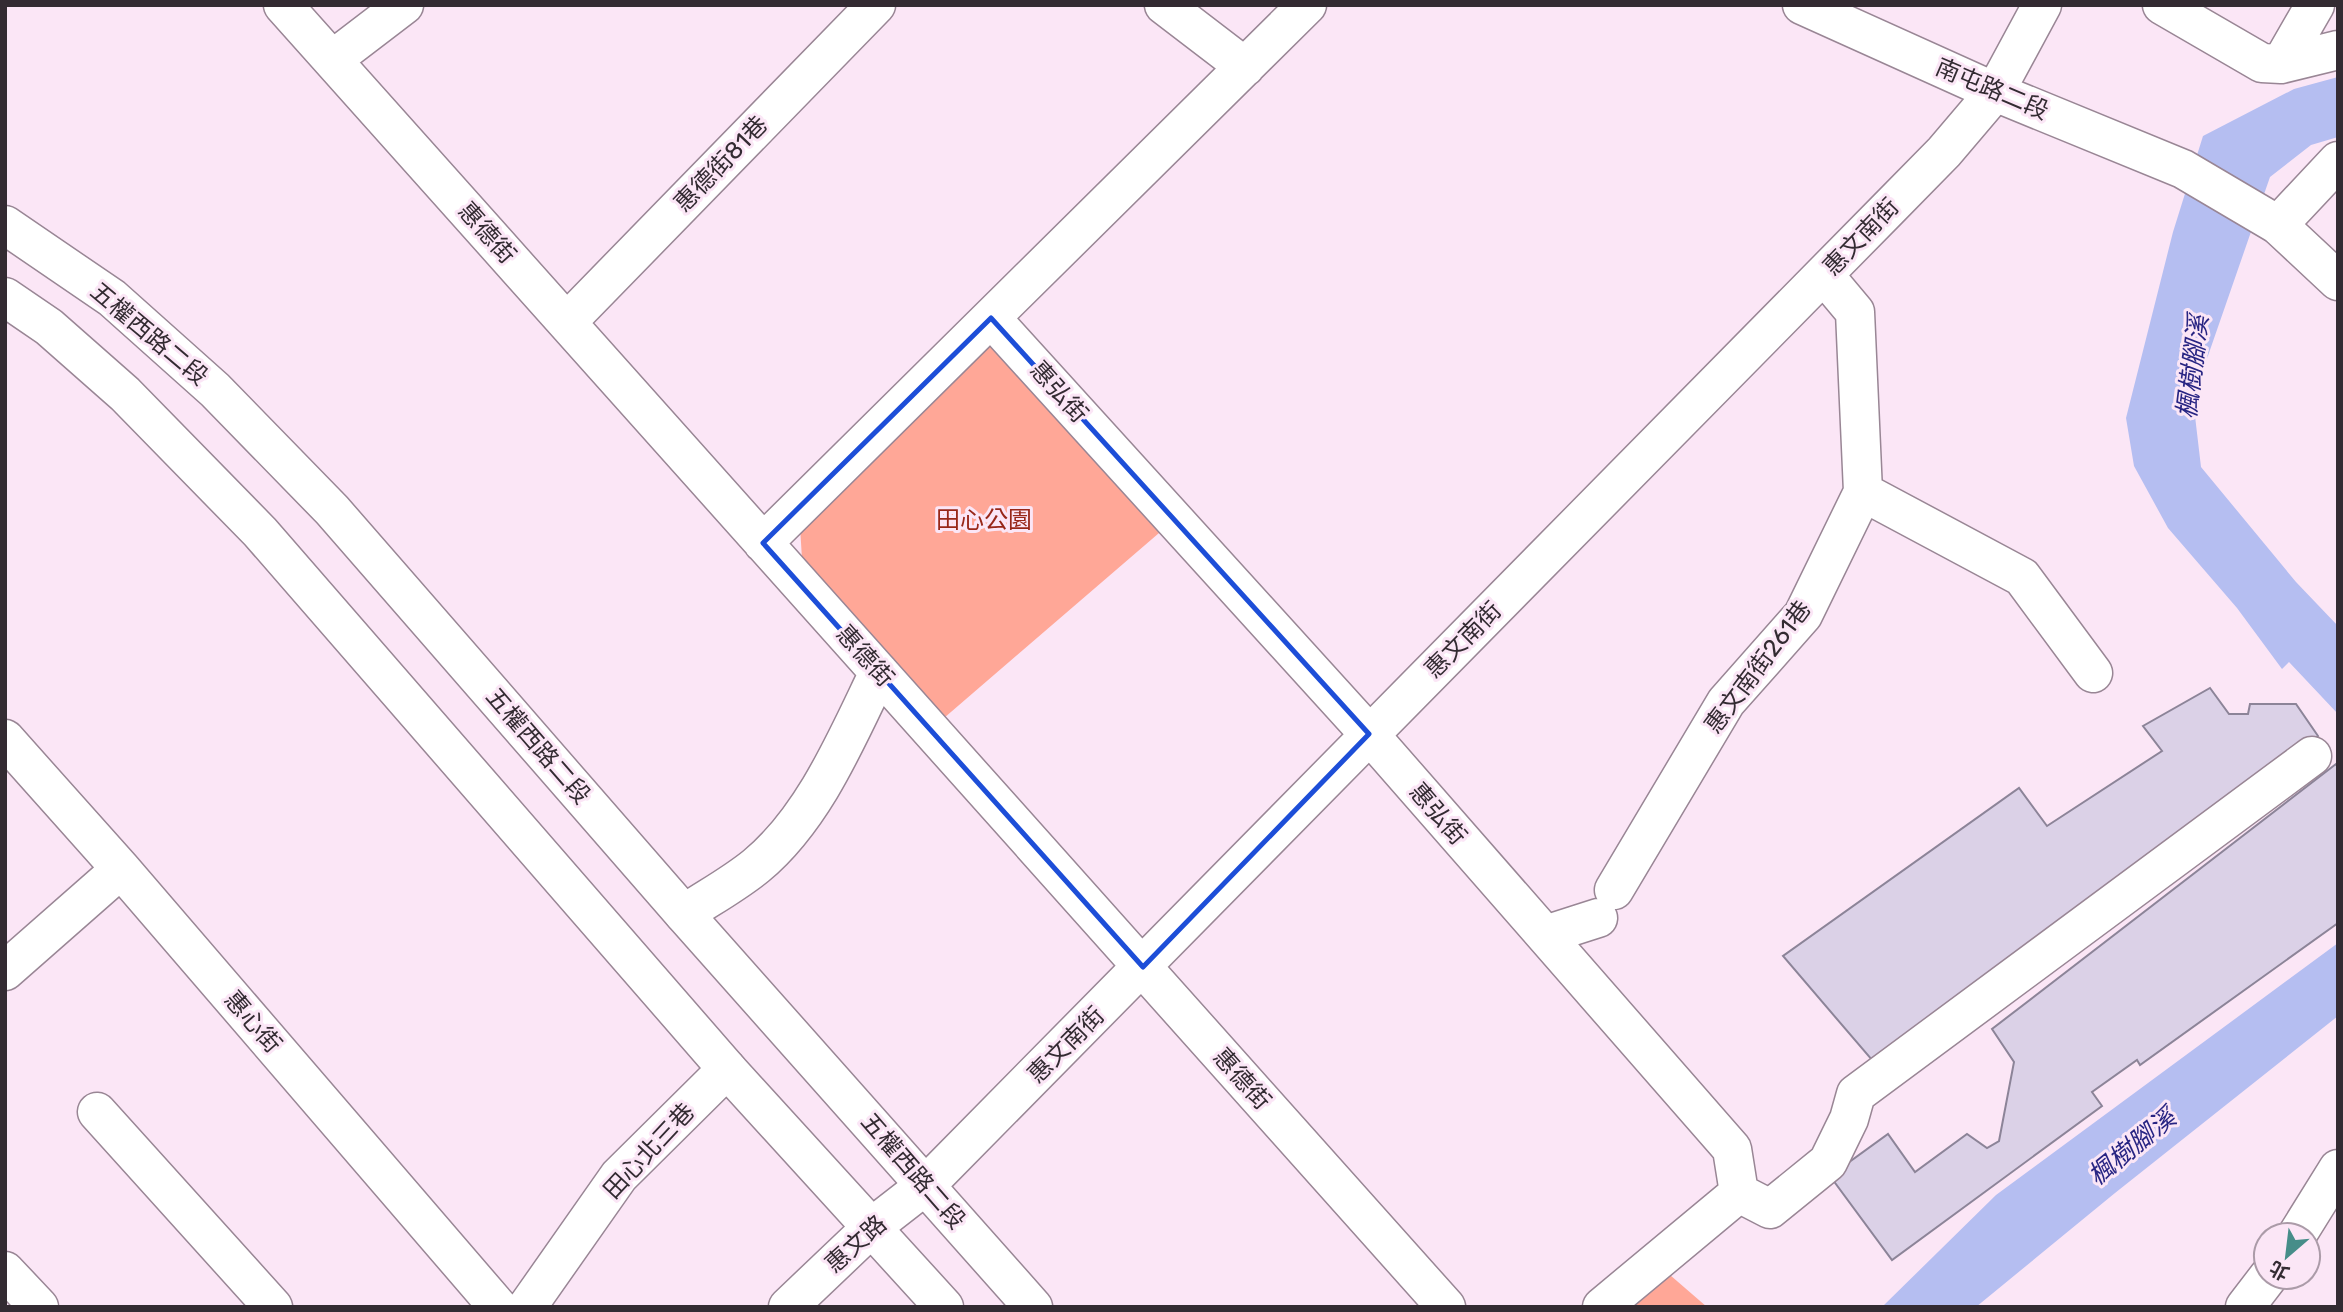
<svg xmlns="http://www.w3.org/2000/svg" width="2343" height="1312" viewBox="0 0 2343 1312" font-family="Rubik,'Noto Sans TC',sans-serif">
	<style>
		.green { fill: #ffa797 }
		.water { fill: #b5bef1 }
		.building { fill: #dbd1e7; stroke: #8c8498; stroke-width: 2 }
		.lines { fill: none; stroke-linecap: round; stroke-linejoin: round }
		.minor-casing { stroke: #998695; stroke-width: 41 }
		.major-casing { stroke: #998695; stroke-width: 41 }
		.minor { stroke: #fff; stroke-width: 38 }
		.major { stroke: #fff; stroke-width: 38 }
		.marked { fill: none; stroke: #1d4ed8; stroke-width: 5; stroke-linejoin: round }
		.labels { text-anchor: middle; dominant-baseline: central; stroke-width: 6; stroke-linejoin: round; paint-order: stroke }
		.street-label { font-size: 24px; fill: #332b32; stroke: #fbe6f6 }
		.park-label { font-size: 24px; fill: #982719; stroke: #fbe6f6 }
		.water-label { font-size: 26px; font-style: italic; fill: #282583; stroke: #fbe6f6 }
	</style>
	<rect width="100%" height="100%" fill="#fbe6f6"/>
	<!-- green -->
	<path class="green" d="M 993,338 L 1166,527 L 944,718 L 802,559 L 800,526 Z
		M 1670,1275 L 1707,1307 L 1632,1307 Z"/>
	<!-- water -->
	<path class="water" d="M 2338,77 L 2338,137 L 2311,145 L 2270,177 L 2193,399 L 2201,467 L 2296,582 L 2338,626 L 2338,714 L 2289,662 L 2282,669 L 2237,608 L 2168,528 L 2134,466 L 2126,418 L 2173,232 L 2203,136 L 2294,89 Z
		M 2338,943 L 2338,1016 L 2115,1193 L 1976,1307 L 1882,1307 L 1996,1195 Z"/>
	<!-- building -->
	<path class="building" d="M 2210,688 L 2229,714 L 2248,714 L 2250,704 L 2296,704 L 2318,736 L 1878,1067 L 1783,956 L 2019,788 L 2047,826 L 2162,751 L 2143,726 Z
		M 2336,764 L 2338,768 L 2338,923 L 2140,1065 L 2137,1060 L 2092,1092 L 2102,1106 L 1892,1260 L 1830,1176 L 1888,1134 L 1915,1172 L 1967,1134 L 1987,1148 L 1999,1141 L 2014,1062 L 1992,1029 Z"/>
	<g class="lines">
		<!-- minor casing -->
		<g class="minor-casing">
			<path id="minor" d="M 283,5 L 1446,1307
				M 1164,5 L 1245,67
				M 2162,5 L 2262,63 L 2281,64 L 2338,50
				M 332,60 L 404,5
				M 2281,64 L 2315,5
				M 2278,225 L 2338,161
				M 991,318 L 1369,734 L 1732,1149 L 1739,1193 L 1602,1307
				M 567,322 L 876,5
				M 1863,492 L 2022,577 L 2093,673
				M 763,543 L 1307,5
				M 5,739 L 121,869 L 498,1307
				M 1614,890 L 1726,702 L 1803,615 L 1863,492 L 1855,312 L 1824,275
				M 684,914 C 708,898 734,884 756,866 C 814,818 847,738 879,672
				M 1545,935 L 1598,918
				M 5,971 L 121,869
				M 97,1112 L 273,1307
				M 1739,1193 L 1770,1209 L 1828,1162 L 1849,1119 L 1856,1094 L 2312,756
				M 2297,1235 L 2338,1169
				M 5,1271 L 39,1307
				M 527,1307 L 619,1176 L 727,1069
				M 788,1307 L 872,1227 L 926,1185 L 1888,209 L 1944,152 L 1995,92 L 2042,5
				M 2245,1307 L 2268,1277"/>
		</g>
		<!-- major casing -->
		<g class="major-casing">
			<path id="major" d="M 1802,5 L 1995,92 L 2183,169 L 2278,225 L 2338,281
				M 5,225 L 112,298 L 215,390 L 332,510 L 684,914 L 1033,1307
				M 5,297 L 49,327 L 125,394 L 260,532 L 727,1069 L 944,1307"/>
		</g>
		<!-- minor -->
		<use href="#minor" class="minor"/>
		<!-- major -->
		<use href="#major" class="major"/>
	</g>
	<!-- marked area -->
	<path class="marked" d="M 991,318 L 1369,734 L 1143,967 L 763,543 Z"/>
	<g class="labels">
		<!-- street labels -->
		<g class="street-label">
			<text transform="translate(1992 89) rotate(23)">南屯路二段</text>
			<text transform="translate(721 164) rotate(-46)">惠德街81巷</text>
			<text transform="translate(487 233) rotate(48)">惠德街</text>
			<text transform="translate(1861 237) rotate(-46)">惠文南街</text>
			<text transform="translate(149 334) rotate(40)">五權西路二段</text>
			<text transform="translate(1059 392) rotate(48)">惠弘街</text>
			<text transform="translate(1463 640) rotate(-45)">惠文南街</text>
			<text transform="translate(865 656) rotate(48)">惠德街</text>
			<text transform="translate(1758 667) rotate(-53)">惠文南街261巷</text>
			<text transform="translate(538 746) rotate(49)">五權西路二段</text>
			<text transform="translate(1438 814) rotate(49)">惠弘街</text>
			<text transform="translate(253 1022) rotate(49)">惠心街</text>
			<text transform="translate(1066 1045) rotate(-45)">惠文南街</text>
			<text transform="translate(1242 1079) rotate(48)">惠德街</text>
			<text transform="translate(649 1151) rotate(-47)">田心北三巷</text>
			<text transform="translate(913 1171) rotate(49)">五權西路二段</text>
			<text transform="translate(856 1244) rotate(-42)">惠文路</text>
		</g>
		<!-- park labels -->
		<g class="park-label">
			<text x="984" y="520">田心公園</text>
		</g>
		<!-- water labels -->
		<g class="water-label">
			<text transform="translate(2193 367) rotate(-83)">楓樹腳溪</text>
			<text transform="translate(2132 1147) rotate(-39)">楓樹腳溪</text>
		</g>
	</g>
	<!-- border -->
	<rect width="2343" height="1312" fill="none" stroke="#332b32" stroke-width="14"/>
	<!-- north arrow -->
	<g transform="translate(2287 1256) rotate(208)"><circle r="33" fill="#fbe6f6" stroke="#ab9ba8" stroke-width="2"/>
	<path d="M0-5L12 26L0 18L-12 26Z" fill="#468d89"/>
	<text y="-10" font-size="19" font-weight="bold" text-anchor="middle" fill="#332b32">北</text>
	</g>
</svg>
